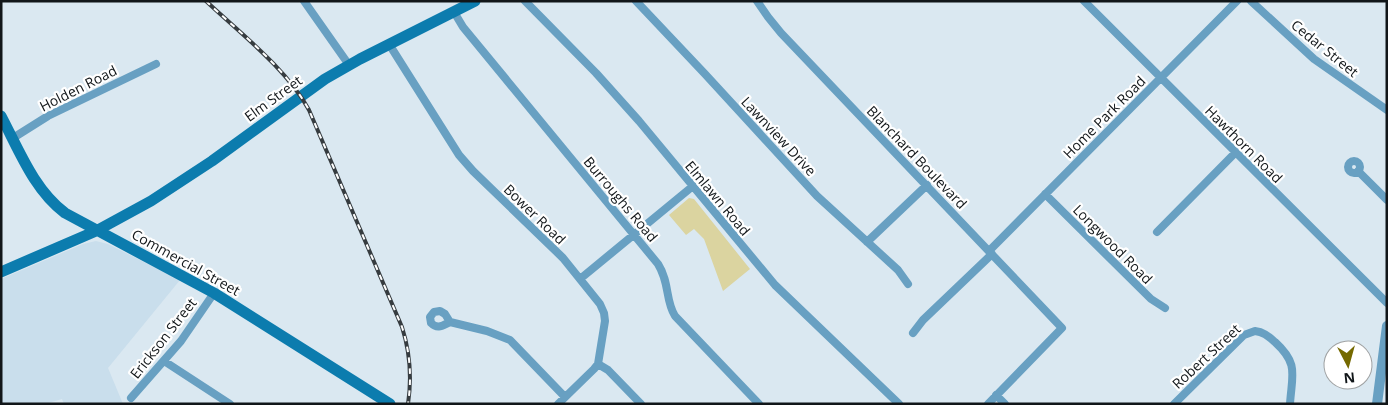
<svg xmlns="http://www.w3.org/2000/svg" width="1388" height="405" viewBox="0 0 1388 405" font-family="'Open Sans',sans-serif">
	<style>
		.built { fill: #c9deec }
		.green { fill: #dbd4a0 }
		.lines { fill: none; stroke-linecap: round; stroke-linejoin: round }
		.minor { stroke: #68a0c2; stroke-width: 8 }
		.tertiary { stroke: #68a0c2; stroke-width: 10 }
		.secondary { stroke: #0c7cae; stroke-width: 11 }
		.rail-casing { stroke: #363c40; stroke-width: 4 }
		.rail { stroke: #fff; stroke-width: 2; stroke-dasharray: 5.5; stroke-linecap: butt }
		.labels { text-anchor: middle; dominant-baseline: central; stroke-width: 4.5; stroke-linejoin: round; paint-order: stroke }
		.street-label { font-size: 14px; fill: #111619; stroke: #fff }
	</style>
	<rect width="100%" height="100%" fill="#dae8f1"/>
	<!-- built -->
	<path class="built" d="M 96,241 L 108,244 L 180,280 L 108,368 L 123,404 L 64,404 L 62,399 L 45,404 L 1,404 L 1,279 L 83,244 Z"/>
	<!-- green -->
	<path class="green" d="M 689,198 L 694,199 L 750,269 L 723,291 L 704,239 L 694,229 L 686,235 L 669,215 Z"/>
	<g class="lines">
		<!-- minor -->
		<path class="minor" d="M 304,1 L 349,65
			M 525,1 L 596,73 L 639,121 L 775,285 L 899,404
			M 636,1 L 705,74 L 817,196 L 898,270 L 908,284
			M 757,1 L 768,17 L 781,33 L 1062,328 L 988,404
			M 1084,1 L 1387,303
			M 1251,1 L 1314,59 L 1387,110
			M 454,12 L 463,27 L 658,264 C 670,283 665,300 675,316 L 759,404
			M 389,44 L 459,155 L 473,171 L 563,258 L 600,304 L 604,313 L 605,321 L 598,364 L 594,369 L 558,404
			M 13,138 L 48,116 L 156,64
			M1348 167a6 6 0 1 1 12 0a6 6 0 1 1-12 0Z
			M 1358,171 L 1387,200
			M 1045,194 L 1151,299 L 1165,308
			M 1157,232 L 1235,153
			M 867,242 L 927,185
			M 989,251 L 1237,1
			M 580,279 L 693,186
			M 440,311 L 445,314 L 450,322 C 443,325 438,330 431,323 L 430,317 L 434,312 Z
			M 450,322 L 487,331 L 510,340 L 565,397
			M 913,333 L 923,320 L 992,254
			M 164,361 L 230,404
			M 598,364 L 608,370 L 641,404
			M 996,395 L 1005,404
			M 131,398 L 181,341 L 214,293
			M 1174,404 L 1244,335 L 1255,331 C 1264,332 1269,337 1275,342 C 1299,364 1292,374 1290,404"/>
		<!-- tertiary -->
		<path class="tertiary" d="M 1377,404 L 1387,326"/>
		<!-- secondary -->
		<path class="secondary" d="M 1,116 C 19,150 34,190 65,213 L 214,293 L 390,404
			M 1,272 L 96,231 L 151,201 L 212,161 L 325,79 L 360,59 L 475,1"/>
		<!-- rail casing -->
		<g class="rail-casing">
			<path id="rail" d="M 206,1 C 240,33 287,69 309,110 L 402,327 C 410,352 412,377 408,404"/>
		</g>
		<!-- rail -->
		<use href="#rail" class="rail"/>
	</g>
	<g class="labels">
		<!-- street labels -->
		<g class="street-label">
			<text transform="translate(1325 48) rotate(39)">Cedar Street</text>
			<text transform="translate(78 88) rotate(-27)">Holden Road</text>
			<text transform="translate(273 98) rotate(-36)">Elm Street</text>
			<text transform="translate(1104 117) rotate(-45)">Home Park Road</text>
			<text transform="translate(779 136) rotate(47)">Lawnview Drive</text>
			<text transform="translate(1244 144) rotate(45)">Hawthorn Road</text>
			<text transform="translate(917 157) rotate(46)">Blanchard Boulevard</text>
			<text transform="translate(718 198) rotate(50)">Elmlawn Road</text>
			<text transform="translate(621 199) rotate(50)">Burroughs Road</text>
			<text transform="translate(535 214) rotate(44)">Bower Road</text>
			<text transform="translate(1113 244) rotate(45)">Longwood Road</text>
			<text transform="translate(186 262) rotate(29)">Commercial Street</text>
			<text transform="translate(163 338) rotate(-52)">Erickson Street</text>
			<text transform="translate(1206 356) rotate(-43)">Robert Street</text>
		</g>
	</g>
	<!-- border -->
	<rect width="1388" height="405" fill="none" stroke="#111619" stroke-width="5"/>
	<!-- north arrow -->
	<g transform="translate(1348 365) rotate(174)"><circle r="24" fill="#ffffff" stroke="#a0a2a3"/>
	<path d="M0-4L9 19L0 12L-9 19Z" fill="#756900"/>
	<text y="-8" font-size="14" font-weight="bold" text-anchor="middle" fill="#111619">N</text>
	</g>
</svg>
